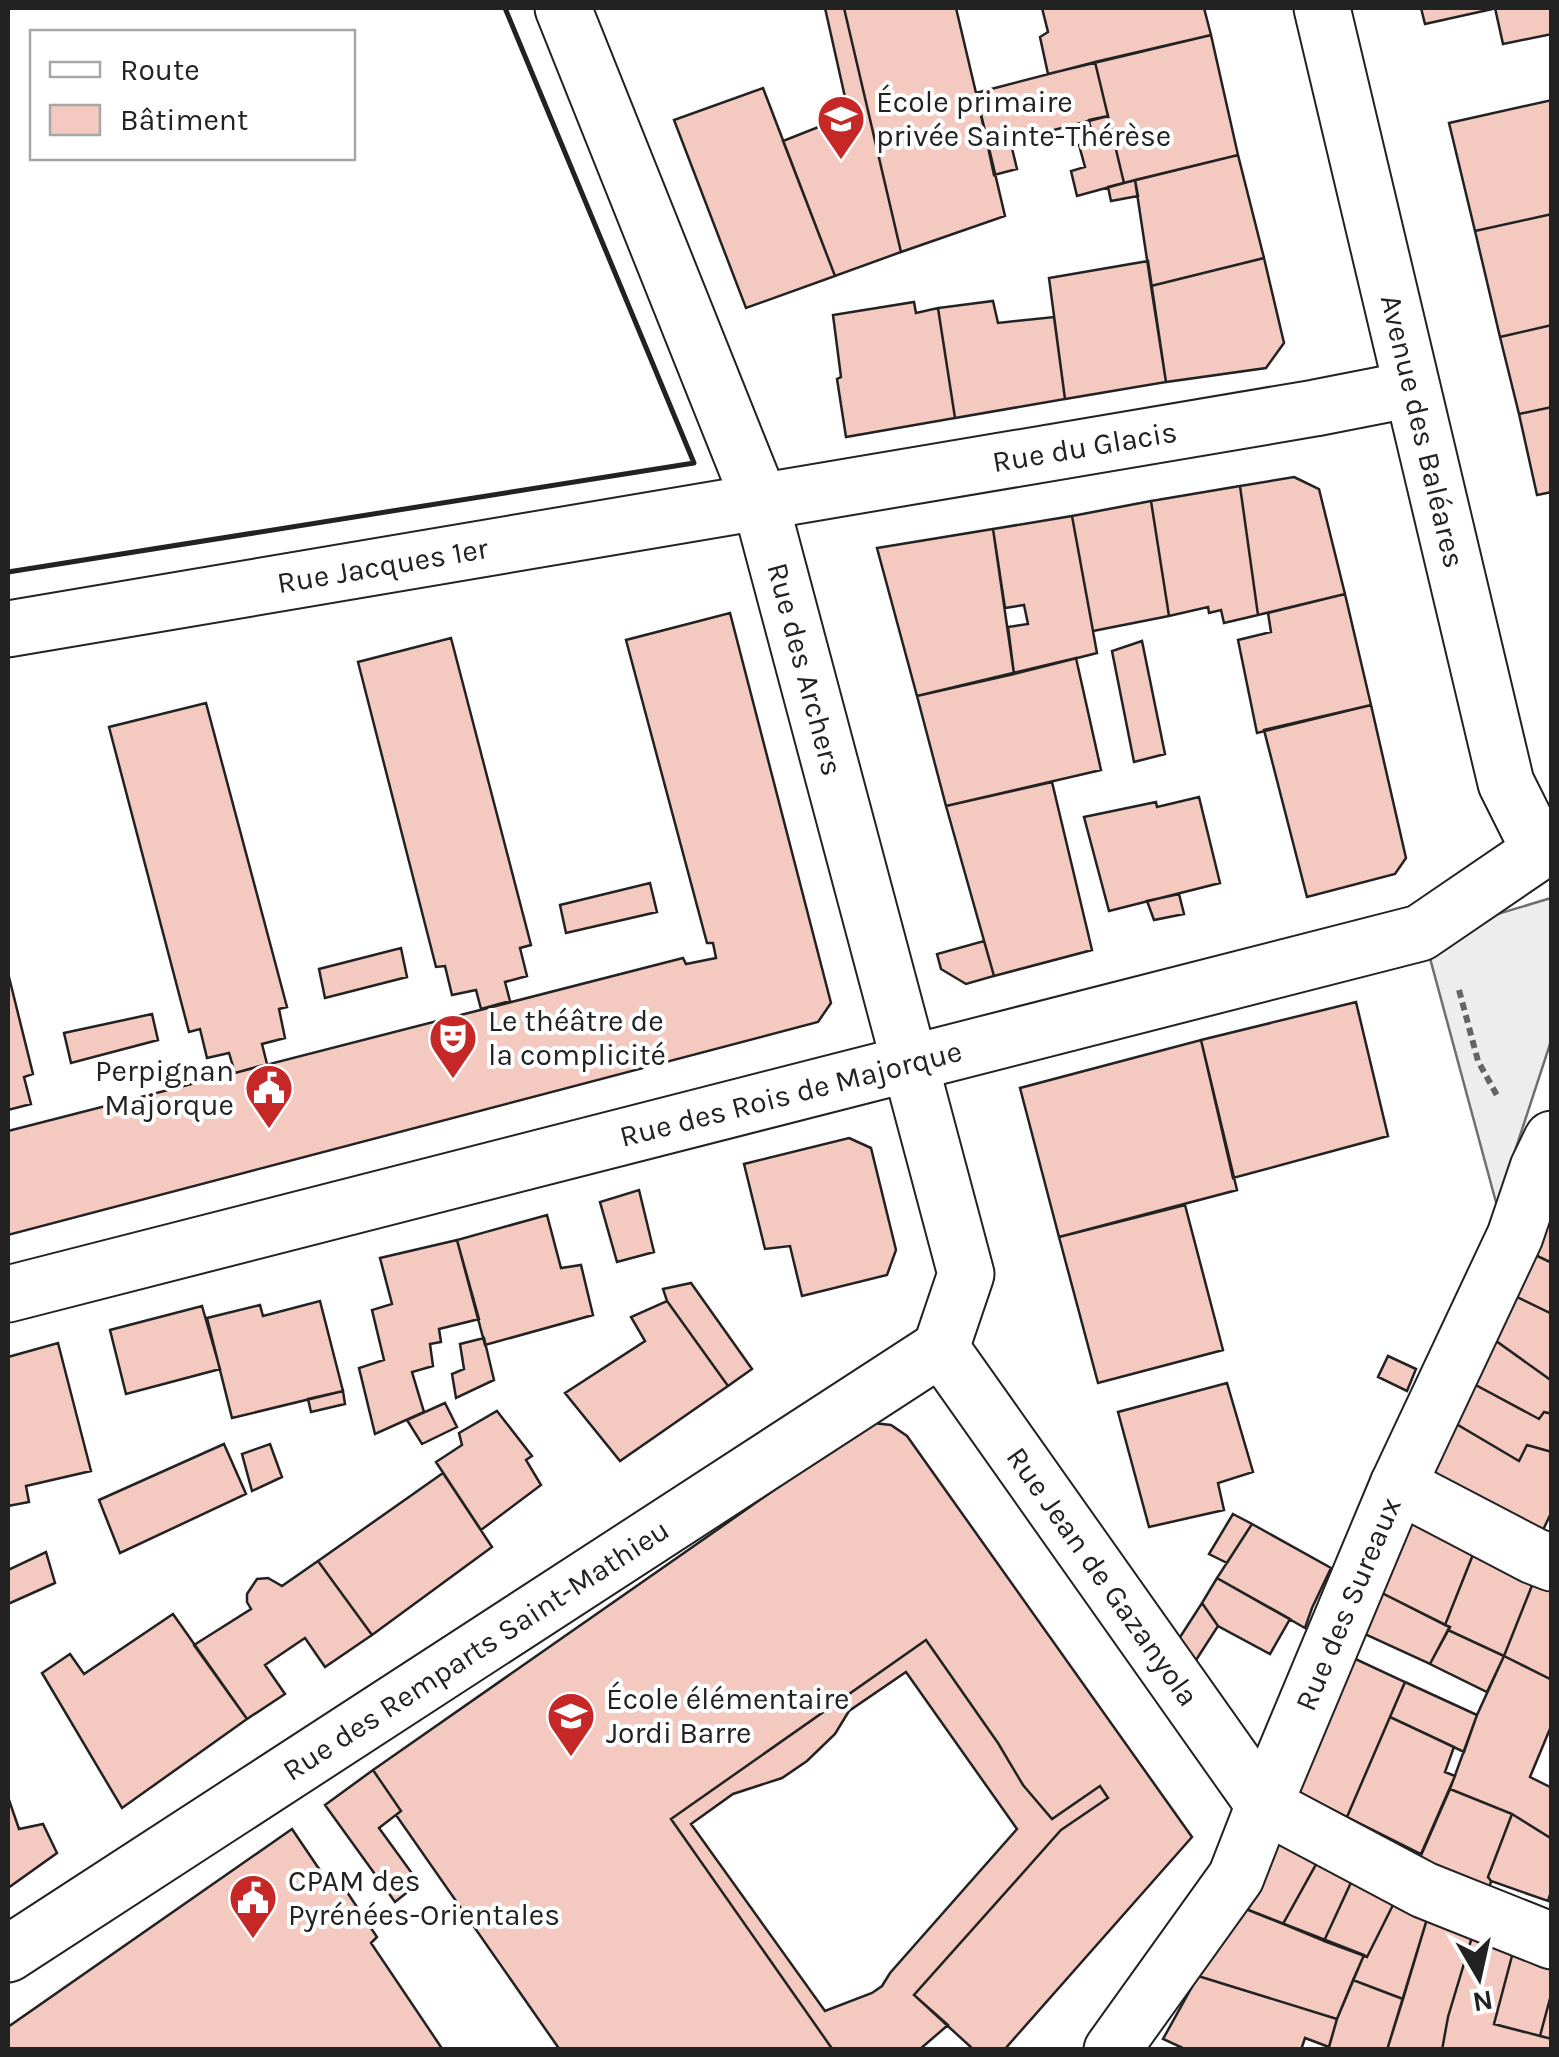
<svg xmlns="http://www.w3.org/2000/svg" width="1559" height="2057" viewBox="0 0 1559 2057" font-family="Karla,sans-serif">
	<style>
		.parking { fill: #ededed; stroke: #6f6f6f; stroke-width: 2.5 }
		.building { fill: #f3c9c0; stroke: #222; stroke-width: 2.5; fill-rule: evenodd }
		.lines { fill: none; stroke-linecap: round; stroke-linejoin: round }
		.minor-casing { stroke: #222; stroke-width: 59 }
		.path { stroke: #646464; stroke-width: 6; stroke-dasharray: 8 5; stroke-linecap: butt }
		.minor { stroke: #fff; stroke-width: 55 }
		.wall { stroke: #222; stroke-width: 5 }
		.labels { text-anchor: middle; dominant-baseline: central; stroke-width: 8; stroke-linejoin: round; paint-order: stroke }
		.poi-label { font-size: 30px; fill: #222; stroke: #fff; text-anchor: start }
		.street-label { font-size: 30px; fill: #222; stroke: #fff }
	</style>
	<rect width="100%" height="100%" fill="#fff"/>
	<!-- parking -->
	<path class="parking" d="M 1551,898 L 1551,1041 L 1497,1206 L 1424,936 Z"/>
	<!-- building -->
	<path class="building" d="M 825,8 L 844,8 L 901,252 L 835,276 L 783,141 L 849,115 Z
		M 844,8 L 956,8 L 1005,216 L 901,252 Z
		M 1042,8 L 1204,8 L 1211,35 L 1048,74 L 1040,37 L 1048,32 Z
		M 1421,8 L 1497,8 L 1425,24 Z
		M 1495,8 L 1552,8 L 1552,34 L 1503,44 Z
		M 1211,35 L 1238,155 L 1124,183 L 1095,62 Z
		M 1095,62 L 1108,116 L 988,147 L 976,93 Z
		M 763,88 L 835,276 L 746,308 L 674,120 Z
		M 1552,100 L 1552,214 L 1475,231 L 1449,123 Z
		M 1108,116 L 1124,183 L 1077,196 L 1071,171 L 1085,167 L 1079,145 L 1093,142 L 1089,120 Z
		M 1010,140 L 1017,169 L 994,175 L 988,147 Z
		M 1238,155 L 1264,258 L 1151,286 L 1135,180 Z
		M 1135,180 L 1138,196 L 1111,201 L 1108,187 Z
		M 1552,214 L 1552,325 L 1500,337 L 1475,231 Z
		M 1264,258 L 1284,343 L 1266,368 L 1166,382 L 1151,286 Z
		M 1148,261 L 1166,382 L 1065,399 L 1049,278 Z
		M 993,301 L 998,323 L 1054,317 L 1065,399 L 955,418 L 938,308 Z
		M 914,302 L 916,313 L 938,308 L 955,418 L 846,437 L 837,379 L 841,377 L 833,315 Z
		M 1552,325 L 1552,407 L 1519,414 L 1500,337 Z
		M 1552,407 L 1552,492 L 1537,495 L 1519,414 Z
		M 1294,477 L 1319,489 L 1345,594 L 1258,615 L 1240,486 Z
		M 1240,486 L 1258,615 L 1224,623 L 1221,610 L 1209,613 L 1208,607 L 1169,616 L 1151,501 Z
		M 1151,501 L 1169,616 L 1093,631 L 1072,516 Z
		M 1072,516 L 1097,653 L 1014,674 L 1008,627 L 1028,624 L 1024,605 L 1005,608 L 993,529 Z
		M 993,529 L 1014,674 L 917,696 L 877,548 Z
		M 1345,594 L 1371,705 L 1257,733 L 1238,640 L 1271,632 L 1268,613 Z
		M 730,613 L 831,1003 L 818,1022 L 8,1235 L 8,1131 L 683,958 L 686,964 L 716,958 L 713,943 L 707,943 L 626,640 Z
		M 451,638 L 531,945 L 520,948 L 527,976 L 505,982 L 510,1001 L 481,1009 L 476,990 L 452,995 L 445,966 L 436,967 L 358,662 Z
		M 1142,641 L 1165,754 L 1134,762 L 1112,651 Z
		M 1076,658 L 1101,770 L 946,806 L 917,696 Z
		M 206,703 L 287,1007 L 279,1009 L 285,1038 L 262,1044 L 267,1064 L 235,1073 L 229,1053 L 207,1058 L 200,1029 L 189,1032 L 109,727 Z
		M 1371,705 L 1406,858 L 1395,874 L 1307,897 L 1264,730 Z
		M 1052,782 L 1092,950 L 994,976 L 946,806 Z
		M 1199,797 L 1220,883 L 1109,911 L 1084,817 L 1156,802 L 1157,807 Z
		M 650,883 L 657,912 L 566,933 L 560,905 Z
		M 1179,894 L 1184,914 L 1154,920 L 1147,901 Z
		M 984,941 L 994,976 L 966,984 L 941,969 L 937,954 Z
		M 401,948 L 407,977 L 325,998 L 319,969 Z
		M 8,973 L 33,1074 L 24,1077 L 31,1104 L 8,1110 Z
		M 1356,1002 L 1388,1136 L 1233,1178 L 1201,1040 Z
		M 152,1014 L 158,1040 L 71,1063 L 64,1033 Z
		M 1201,1040 L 1237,1190 L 1059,1237 L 1020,1088 Z
		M 849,1138 L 871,1148 L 896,1250 L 887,1275 L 802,1296 L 790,1246 L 765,1249 L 744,1164 Z
		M 639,1190 L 654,1252 L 617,1262 L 600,1202 Z
		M 1185,1205 L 1223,1350 L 1098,1383 L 1059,1237 Z
		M 1552,1206 L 1552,1263 L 1529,1252 Z
		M 547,1215 L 561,1268 L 581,1265 L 593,1315 L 485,1345 L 457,1240 Z
		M 457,1240 L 479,1319 L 439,1329 L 441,1342 L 430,1344 L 433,1366 L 412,1372 L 424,1412 L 375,1434 L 359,1368 L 384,1360 L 372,1310 L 392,1304 L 380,1258 Z
		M 1529,1252 L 1552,1263 L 1552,1314 L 1511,1294 Z
		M 691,1283 L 752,1369 L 728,1386 L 667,1301 L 663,1289 Z
		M 1511,1294 L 1552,1314 L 1552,1381 L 1492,1338 Z
		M 320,1301 L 343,1391 L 232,1418 L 207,1318 L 260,1305 L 263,1316 Z
		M 667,1301 L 728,1386 L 620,1461 L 565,1393 L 645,1341 L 631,1317 Z
		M 202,1306 L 220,1369 L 126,1394 L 110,1330 Z
		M 484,1338 L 494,1380 L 456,1398 L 452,1374 L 464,1369 L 460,1344 Z
		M 1492,1338 L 1552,1381 L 1552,1414 L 1544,1412 L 1539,1419 L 1472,1383 Z
		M 58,1343 L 91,1471 L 26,1486 L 29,1502 L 8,1506 L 8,1357 Z
		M 1388,1356 L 1416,1369 L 1407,1391 L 1378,1377 Z
		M 1227,1383 L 1253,1472 L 1218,1483 L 1224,1510 L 1149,1527 L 1118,1412 Z
		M 1472,1383 L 1539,1419 L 1544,1412 L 1552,1414 L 1552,1452 L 1527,1445 L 1519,1461 L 1453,1422 Z
		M 343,1391 L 345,1404 L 311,1412 L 308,1399 Z
		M 445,1403 L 457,1427 L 422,1444 L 407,1420 Z
		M 497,1411 L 532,1456 L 526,1460 L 541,1485 L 481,1530 L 436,1462 L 462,1445 L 459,1433 Z
		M 1453,1422 L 1519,1461 L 1527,1445 L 1552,1452 L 1552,1511 L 1543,1530 L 1430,1471 Z
		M 873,1423 L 891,1425 L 907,1436 L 1192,1837 L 1004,2050 L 974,2050 L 914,1995 L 1061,1830 L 1108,1798 L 1100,1786 L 1052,1819 L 1023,1785 L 998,1743 L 926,1640 L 671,1819 L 833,2050 L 560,2050 L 396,1815 L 401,1811 L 373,1770 L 863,1428 Z
		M 224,1444 L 246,1494 L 120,1553 L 99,1500 Z
		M 270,1444 L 282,1477 L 252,1491 L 242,1454 Z
		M 443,1473 L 492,1547 L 372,1635 L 318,1561 Z
		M 1233,1514 L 1252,1524 L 1227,1563 L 1209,1554 Z
		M 1407,1519 L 1474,1552 L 1445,1625 L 1376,1590 Z
		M 1252,1524 L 1331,1568 L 1312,1608 L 1305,1628 L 1217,1578 Z
		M 46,1552 L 55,1583 L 8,1604 L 8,1570 Z
		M 1474,1552 L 1533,1583 L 1504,1656 L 1448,1630 L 1450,1627 L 1445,1625 Z
		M 318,1561 L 372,1635 L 325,1667 L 305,1638 L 265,1665 L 285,1694 L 247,1719 L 194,1645 L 251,1609 L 247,1602 L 247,1594 L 257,1579 L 268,1578 L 282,1586 Z
		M 1217,1578 L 1290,1619 L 1270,1654 L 1218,1626 L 1202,1603 Z
		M 1533,1583 L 1552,1592 L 1552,1680 L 1504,1656 Z
		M 1376,1590 L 1450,1627 L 1430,1664 L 1358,1631 Z
		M 1202,1603 L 1218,1626 L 1189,1671 L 1173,1648 Z
		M 173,1614 L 247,1719 L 122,1808 L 42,1673 L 70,1654 L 84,1674 Z
		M 1448,1630 L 1504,1656 L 1487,1692 L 1430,1664 Z
		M 926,1640 L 998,1743 L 1023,1785 L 1052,1819 L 1100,1786 L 1108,1798 L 1061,1830 L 914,1995 L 948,2025 L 919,2050 L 833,2050 L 671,1819 ZM 906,1672 L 1017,1829 L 890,1973 L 882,1986 L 872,1993 L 825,2011 L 691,1824 L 733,1794 L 782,1778 L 807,1761 L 835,1734 L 849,1711 Z
		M 1349,1656 L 1405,1682 L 1347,1817 L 1294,1790 Z
		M 1504,1656 L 1552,1680 L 1552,1724 L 1530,1777 L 1552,1788 L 1552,1839 L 1512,1814 L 1450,1789 L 1477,1715 Z
		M 1405,1682 L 1477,1715 L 1464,1752 L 1390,1717 Z
		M 1390,1717 L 1454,1747 L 1445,1772 L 1455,1776 L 1421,1854 L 1347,1817 Z
		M 373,1770 L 401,1811 L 379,1828 L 419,1883 L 395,1902 L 325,1805 Z
		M 1450,1789 L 1512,1814 L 1488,1877 L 1491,1881 L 1489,1889 L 1419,1860 Z
		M 8,1797 L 19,1829 L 43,1824 L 57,1853 L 8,1888 Z
		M 1512,1814 L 1552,1839 L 1552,1888 L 1548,1901 L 1491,1881 L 1488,1877 Z
		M 292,1829 L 332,1888 L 341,1883 L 377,1937 L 371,1943 L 443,2050 L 8,2050 L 8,2027 Z
		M 1272,1835 L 1319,1859 L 1283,1924 L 1236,1905 Z
		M 1319,1859 L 1354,1876 L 1324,1941 L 1283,1924 Z
		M 1354,1876 L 1396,1899 L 1367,1957 L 1324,1941 Z
		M 1396,1899 L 1427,1919 L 1403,1999 L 1353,1980 L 1364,1955 L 1367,1957 Z
		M 1236,1905 L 1364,1955 L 1337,2019 L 1198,1976 Z
		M 1427,1919 L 1472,1937 L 1448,2017 L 1442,2050 L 1387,2050 Z
		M 1472,1937 L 1513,1952 L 1494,2024 L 1552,2039 L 1552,2050 L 1442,2050 L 1448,2017 Z
		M 1513,1952 L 1552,1965 L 1552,1991 L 1540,2036 L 1494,2024 Z
		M 1198,1976 L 1337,2019 L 1329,2047 L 1305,2038 L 1301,2050 L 1187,2050 L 1163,2039 Z
		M 1353,1980 L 1403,1999 L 1387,2050 L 1328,2050 L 1337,2019 Z
		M 1552,1991 L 1552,2039 L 1540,2036 Z"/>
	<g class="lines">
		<!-- minor casing -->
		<g class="minor-casing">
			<g id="minor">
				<path id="s1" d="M 563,8 L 760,501 L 966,1274 L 941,1348"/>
				<path id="s2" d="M 1322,8 L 1506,783 L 1540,851"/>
				<path id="s3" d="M 8,629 L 1315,408 L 1412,389"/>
				<path id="s4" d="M 8,1294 L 1420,933 L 1552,843"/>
				<path id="s5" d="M 941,1348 L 1264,1805 L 1424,1890 L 1552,1941"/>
				<path d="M 1398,1485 L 1534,1556 L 1552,1563"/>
				<path id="s6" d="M 8,1954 L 941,1348"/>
				<path id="s7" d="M 1112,2050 L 1236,1877 L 1264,1805 L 1398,1485 L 1515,1236 L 1538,1168 L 1552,1139"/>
			</g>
		</g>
		<!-- path -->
		<path class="path" d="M 1459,990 L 1478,1061 L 1499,1099"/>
		<!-- minor -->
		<use href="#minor" class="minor"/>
		<!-- wall -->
		<path class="wall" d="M 8,572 L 694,463 L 505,8"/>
	</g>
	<!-- icons -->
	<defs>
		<g id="school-pin" transform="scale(2.5)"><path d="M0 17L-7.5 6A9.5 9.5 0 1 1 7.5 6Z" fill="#c62828" stroke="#fff"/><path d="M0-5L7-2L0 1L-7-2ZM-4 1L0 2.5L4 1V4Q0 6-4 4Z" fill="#fff"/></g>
		<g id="theatre-pin" transform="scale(2.5)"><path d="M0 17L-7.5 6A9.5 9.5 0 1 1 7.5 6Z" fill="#c62828" stroke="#fff"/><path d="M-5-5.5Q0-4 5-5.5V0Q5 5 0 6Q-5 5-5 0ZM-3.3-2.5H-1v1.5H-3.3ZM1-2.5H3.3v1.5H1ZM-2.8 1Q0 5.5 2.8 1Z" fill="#fff"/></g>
		<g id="civic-pin" transform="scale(2.5)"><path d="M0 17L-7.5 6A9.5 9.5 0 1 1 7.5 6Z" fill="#c62828" stroke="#fff"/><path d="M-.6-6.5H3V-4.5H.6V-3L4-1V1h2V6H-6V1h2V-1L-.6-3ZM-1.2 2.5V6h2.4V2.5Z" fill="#fff"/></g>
	</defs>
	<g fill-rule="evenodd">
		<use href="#school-pin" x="841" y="119"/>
		<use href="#theatre-pin" x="453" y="1038"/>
		<use href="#civic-pin" x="269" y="1088"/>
		<use href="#school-pin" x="571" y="1716"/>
		<use href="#civic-pin" x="253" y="1898"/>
	</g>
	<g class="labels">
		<!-- poi labels -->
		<g class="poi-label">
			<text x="876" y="102">École primaire<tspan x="876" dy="34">privée Sainte-Thérèse</tspan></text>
			<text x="488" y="1021">Le théâtre de<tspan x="488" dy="34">la complicité</tspan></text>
			<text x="234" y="1071" text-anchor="end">Perpignan<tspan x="234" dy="34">Majorque</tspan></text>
			<text x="606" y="1699">École élémentaire<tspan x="606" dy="34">Jordi Barre</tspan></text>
			<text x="288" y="1881">CPAM des<tspan x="288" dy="34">Pyrénées-Orientales</tspan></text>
		</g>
		<!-- street labels -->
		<g class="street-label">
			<text stroke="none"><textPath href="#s2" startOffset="435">Avenue des Baléares</textPath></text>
			<text stroke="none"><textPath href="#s3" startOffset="1092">Rue du Glacis</textPath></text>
			<text stroke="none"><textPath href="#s3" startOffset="380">Rue Jacques 1er</textPath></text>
			<text stroke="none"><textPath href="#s1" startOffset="705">Rue des Archers</textPath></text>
			<text stroke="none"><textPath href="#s4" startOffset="808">Rue des Rois de Majorque</textPath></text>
			<text stroke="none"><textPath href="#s5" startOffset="280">Rue Jean de Gazanyola</textPath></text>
			<text stroke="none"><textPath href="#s7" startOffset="508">Rue des Sureaux</textPath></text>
			<text stroke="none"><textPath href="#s6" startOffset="558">Rue des Remparts Saint-Mathieu</textPath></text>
		</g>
	</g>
	<!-- border -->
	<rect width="1559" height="2057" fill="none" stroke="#222222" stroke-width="20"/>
	<!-- legend -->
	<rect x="30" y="30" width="325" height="130" fill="#ffffff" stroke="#a7a7a7" stroke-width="2.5"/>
	<rect x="50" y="62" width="50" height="15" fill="#ffffff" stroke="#a7a7a7" stroke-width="2.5"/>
	<text x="120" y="80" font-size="30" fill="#222222">Route</text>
	<rect x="50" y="105" width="50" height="30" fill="#f3c9c0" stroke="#a7a7a7" stroke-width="2.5"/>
	<text x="120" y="130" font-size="30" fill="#222222">Bâtiment</text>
	<!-- north arrow -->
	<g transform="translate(1479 1977) rotate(171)" stroke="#ffffff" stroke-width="8" paint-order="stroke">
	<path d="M0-8L18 38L0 25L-18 38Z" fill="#222222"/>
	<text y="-15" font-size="28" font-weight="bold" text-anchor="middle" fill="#222222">N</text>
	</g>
</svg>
